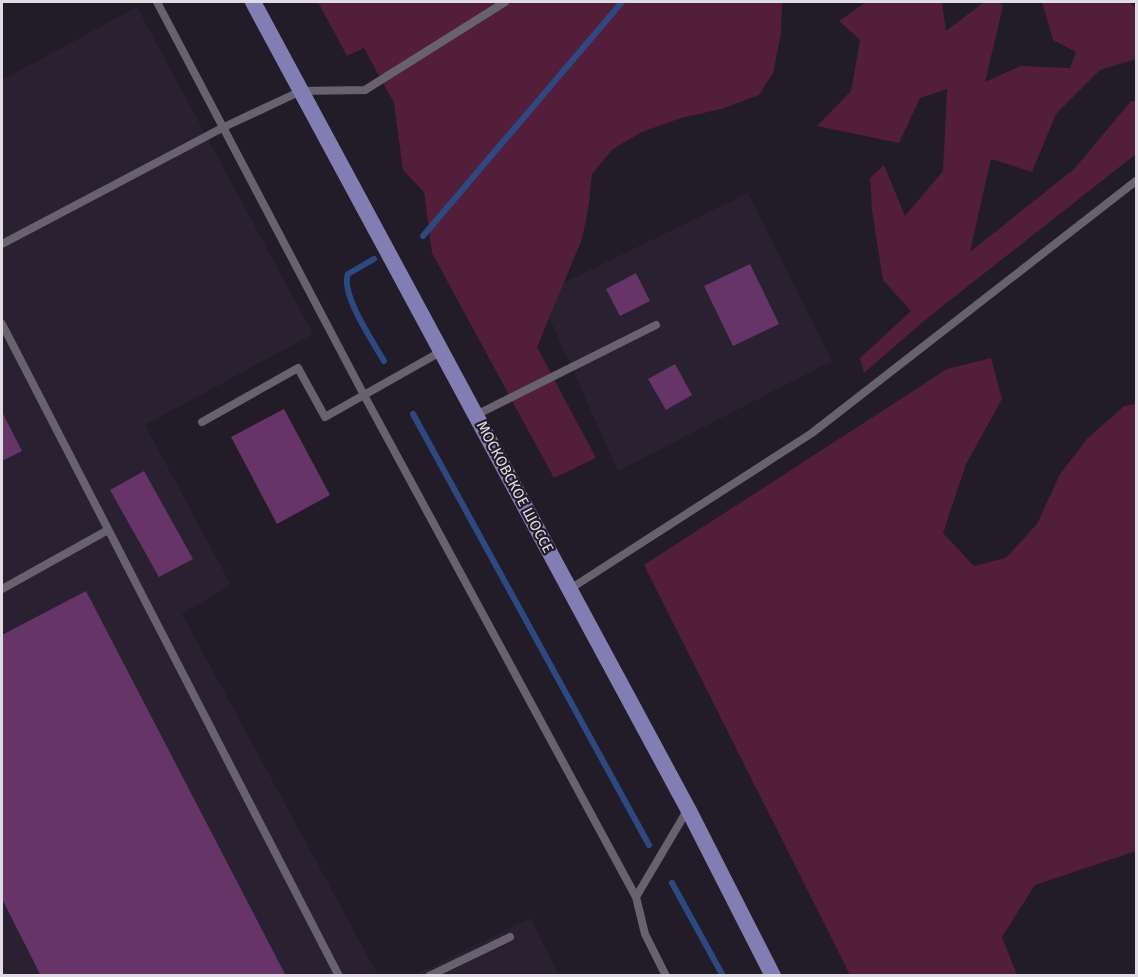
<svg xmlns="http://www.w3.org/2000/svg" width="1138" height="977" viewBox="0 0 1138 977" font-family="'Fira Sans',sans-serif">
	<style>
		.built { fill: #292132 }
		.green { fill: #521e3a }
		.lines { fill: none; stroke-linecap: round; stroke-linejoin: round }
		.stream { stroke: #2d4982; stroke-width: 6 }
		.building { fill: #663466 }
		.service { stroke: #686270; stroke-width: 8 }
		.primary { stroke: #827eb3; stroke-width: 16 }
		.labels { text-anchor: middle; dominant-baseline: central; stroke-width: 4.5; stroke-linejoin: round; paint-order: stroke }
		.street-label { font-size: 15px; fill: #e0dce4; stroke: #211c27 }
	</style>
	<rect width="100%" height="100%" fill="#211c27"/>
	<!-- built -->
	<path class="built" d="M 137,7 L 313,334 L 145,425 L 231,585 L 182,614 L 378,975 L 2,976 L 2,80 Z
		M 748,193 L 832,361 L 618,471 L 539,295 Z
		M 530,918 L 559,975 L 413,976 Z"/>
	<!-- green -->
	<path class="green" d="M 318,2 L 782,2 L 781,34 L 773,73 L 759,95 L 721,109 L 681,118 L 642,132 L 613,149 L 592,174 L 589,204 L 582,239 L 537,347 L 596,458 L 554,478 L 432,253 L 424,192 L 403,170 L 394,103 L 364,48 L 347,56 Z
		M 866,2 L 942,2 L 946,31 L 984,2 L 1000,2 L 1003,6 L 985,82 L 1020,66 L 1070,68 L 1076,52 L 1053,40 L 1042,2 L 1129,2 L 1136,8 L 1136,59 L 1100,70 L 1056,114 L 1032,172 L 991,159 L 970,252 L 1074,169 L 1131,101 L 1136,101 L 1136,154 L 925,320 L 864,373 L 860,358 L 911,311 L 883,280 L 872,210 L 870,178 L 884,165 L 905,216 L 943,171 L 947,89 L 920,98 L 899,143 L 817,126 L 851,91 L 860,40 L 839,21 Z
		M 991,358 L 1002,399 L 966,464 L 943,533 L 974,566 L 1006,558 L 1037,524 L 1060,474 L 1087,439 L 1124,406 L 1136,404 L 1136,851 L 1035,885 L 1002,937 L 1017,975 L 850,975 L 644,565 L 947,369 Z"/>
	<g class="lines">
		<!-- stream -->
		<path class="stream" d="M 423,236 L 622,2
			M 374,259 L 348,274 C 340,293 373,342 384,361
			M 413,414 L 649,845
			M 672,883 L 723,976"/>
	</g>
	<!-- building -->
	<path class="building" d="M 750,264 L 779,324 L 733,346 L 704,286 Z
		M 636,273 L 650,301 L 620,316 L 606,289 Z
		M 675,364 L 692,395 L 666,410 L 648,379 Z
		M 284,409 L 330,495 L 277,524 L 231,437 Z
		M 2,412 L 22,451 L 2,461 Z
		M 144,471 L 193,559 L 159,577 L 110,490 Z
		M 86,591 L 286,976 L 41,976 L 2,899 L 2,635 Z"/>
	<g class="lines">
		<!-- service -->
		<path class="service" d="M 157,2 L 364,395 L 636,897
			M 2,244 L 224,127 L 301,91 L 365,90 L 505,2
			M 2,324 L 339,976
			M 476,415 L 656,325
			M 202,422 L 298,368 L 325,417 L 442,351
			M 2,589 L 108,530
			M 570,589 L 812,433 L 1136,181
			M 429,976 L 510,937
			M 666,976 L 645,934 L 636,897 L 688,809"/>
		<!-- primary -->
		<path class="primary" d="M 253,2 L 688,809 L 773,976"/>
	</g>
	<g class="labels">
		<!-- street labels -->
		<g class="street-label">
			<text transform="translate(515 487) rotate(62)">МОСКОВСКОЕ ШОССЕ</text>
		</g>
	</g>
	<!-- border -->
	<rect width="1138" height="977" fill="none" stroke="#e0dce4" stroke-width="6"/>
</svg>
